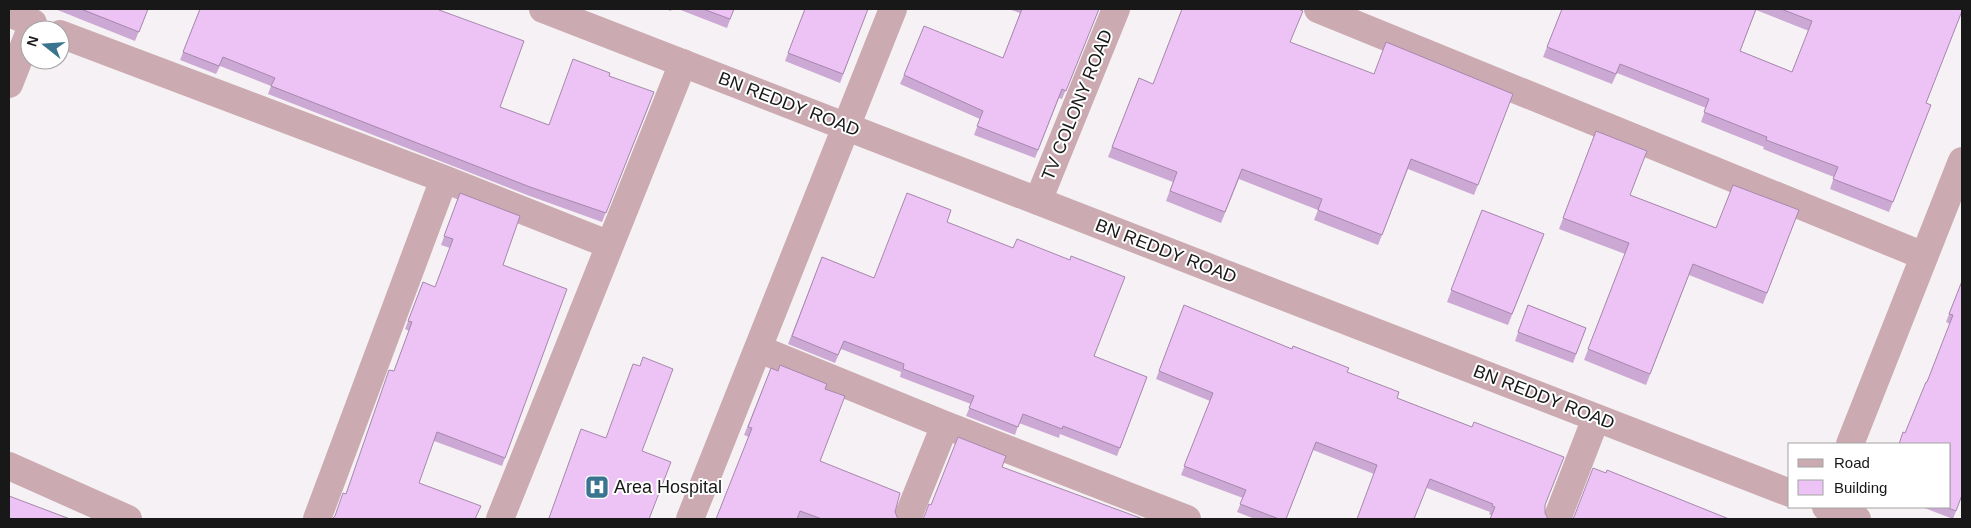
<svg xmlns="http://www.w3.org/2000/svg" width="1971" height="528" viewBox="0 0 1971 528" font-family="Arial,sans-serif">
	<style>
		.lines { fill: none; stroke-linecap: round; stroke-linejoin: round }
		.minor { stroke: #cbabb1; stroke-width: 28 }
		.tertiary { stroke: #cbabb1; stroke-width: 28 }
		.wall { fill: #cca8d4; fill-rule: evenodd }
		.building { fill: #edc3f6; stroke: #a688ac }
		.labels { text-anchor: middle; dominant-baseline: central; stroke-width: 4; stroke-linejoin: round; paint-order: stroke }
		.street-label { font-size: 18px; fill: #191818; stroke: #fff }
		.poi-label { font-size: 18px; fill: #191818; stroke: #fff; text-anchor: start }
	</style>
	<rect width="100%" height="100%" fill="#f6f1f4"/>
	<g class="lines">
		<!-- minor -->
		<path class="minor" d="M 1318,9 L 1924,256
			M 9,13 L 33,23 L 31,30
			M 60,34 L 444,179 L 610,245
			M 9,84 L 30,31
			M 1038,201 L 1116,9
			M 759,349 L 945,425 L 1187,519
			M 9,466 L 128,519
			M 317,519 L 444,179
			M 500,519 L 683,63
			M 690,519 L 893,9
			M 907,519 L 945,425
			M 1557,519 L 1596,418"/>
		<!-- tertiary -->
		<path class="tertiary" d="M 543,9 L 1790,493
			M 1850,444 L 1962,161
			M 1826,507 L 1857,519"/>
	</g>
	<!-- wall -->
	<path class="wall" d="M 55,9 L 148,9 L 135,41 Z
		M 200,9 L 439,10 L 500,107 L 549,125 L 609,76 L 651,101 L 602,222 L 527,195 L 268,94 L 271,86 L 220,66 L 216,74 L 180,60 Z
		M 665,9 L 672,9 L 671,11 Z
		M 678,9 L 734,9 L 727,28 Z
		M 805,9 L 868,9 L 840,83 L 785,61 Z
		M 1008,9 L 1099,9 L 1062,99 L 1059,98 L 1035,158 L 974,135 L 980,119 L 900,84 L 904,75 L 1003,58 L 1020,13 Z
		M 1562,9 L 1962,9 L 1926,103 L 1931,105 L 1889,212 L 1830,189 L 1834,177 L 1763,149 L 1764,147 L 1701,122 L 1706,108 L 1617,73 L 1612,84 L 1543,57 ZM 1756,10 L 1809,31 L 1792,72 L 1740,51 Z
		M 1374,74 L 1513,94 L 1474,195 L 1408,169 L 1378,245 L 1314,220 L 1318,210 L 1239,179 L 1221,223 L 1166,201 L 1173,182 L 1108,157 L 1139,78 L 1153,84 Z
		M 1596,131 L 1630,195 L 1716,228 L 1799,210 L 1763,304 L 1689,275 L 1646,385 L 1584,360 L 1625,254 L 1559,229 Z
		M 460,193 L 503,265 L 567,289 L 502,466 L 434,441 L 335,516 L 346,494 L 394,371 L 409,331 L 405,329 L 423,282 L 435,287 L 450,248 L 441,245 Z
		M 1482,210 L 1544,234 L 1508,325 L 1447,302 Z
		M 947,222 L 1094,356 L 1147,377 L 1117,456 L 1060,434 L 1059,438 L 1019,423 L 1015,435 L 966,416 L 971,404 L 900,377 L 901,372 L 841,349 L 835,363 L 788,344 L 822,257 L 874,278 Z
		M 1962,281 L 1962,495 L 1953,519 L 1922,507 L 1950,507 L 1905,433 L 1927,382 L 1950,324 L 1946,322 Z
		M 1184,305 L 1347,372 L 1397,398 L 1472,427 L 1564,457 L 1492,516 L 1489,514 L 1490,512 L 1427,488 L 1374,474 L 1313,450 L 1286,519 L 1255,519 L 1237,512 L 1243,498 L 1181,475 L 1210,401 L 1156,379 Z
		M 1528,305 L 1586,328 L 1573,363 L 1515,341 Z
		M 771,368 L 825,389 L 820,461 L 895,512 L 898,519 L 716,519 L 749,437 L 744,435 Z"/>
	<!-- building -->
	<path class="building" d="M 81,9 L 148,9 L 139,32 Z
		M 200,9 L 440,9 L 439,10 L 524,41 L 500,107 L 549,125 L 573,59 L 610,73 L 609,76 L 654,92 L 606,213 L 530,187 L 271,86 L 275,78 L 223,57 L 219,66 L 183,52 Z
		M 703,9 L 734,9 L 730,19 Z
		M 805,9 L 868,9 L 843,74 L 788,53 Z
		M 1022,9 L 1099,9 L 1066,91 L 1062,89 L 1038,150 L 977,126 L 983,111 L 904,75 L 924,26 L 1003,58 Z
		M 1182,9 L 1298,9 L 1303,11 L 1290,42 L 1374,74 L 1386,42 L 1513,94 L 1478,185 L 1411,159 L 1382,235 L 1318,210 L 1322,199 L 1242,169 L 1225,212 L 1170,191 L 1177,172 L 1112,147 L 1139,78 L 1153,84 Z
		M 1562,9 L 1756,9 L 1740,51 L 1792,72 L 1812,21 L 1781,9 L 1962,9 L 1962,11 L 1926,103 L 1931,105 L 1893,202 L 1833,179 L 1838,167 L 1766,140 L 1767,137 L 1704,112 L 1709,99 L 1620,64 L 1616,74 L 1547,47 Z
		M 1596,131 L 1647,151 L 1630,195 L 1716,228 L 1733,185 L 1799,210 L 1767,293 L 1693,264 L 1650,374 L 1588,349 L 1629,243 L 1563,218 Z
		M 460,193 L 520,216 L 503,265 L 567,289 L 505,458 L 437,432 L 419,483 L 481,506 L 475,519 L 332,519 L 335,516 L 343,493 L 346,494 L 389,370 L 394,371 L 412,322 L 408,321 L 423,282 L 435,287 L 453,239 L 444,236 Z
		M 907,193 L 951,210 L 947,222 L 1013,248 L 1017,239 L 1070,260 L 1071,256 L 1125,277 L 1094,356 L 1147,377 L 1120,448 L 1063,426 L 1062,429 L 1023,414 L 1018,427 L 969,408 L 974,396 L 903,369 L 904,364 L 844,341 L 838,355 L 792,336 L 822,257 L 874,278 Z
		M 1482,210 L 1544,234 L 1512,314 L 1451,290 Z
		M 1962,281 L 1962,495 L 1956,511 L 1946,507 L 1950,507 L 1950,444 L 1899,444 L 1903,432 L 1905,433 L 1926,382 L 1927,382 L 1953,315 L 1949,314 Z
		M 1184,305 L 1292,349 L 1293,346 L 1349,368 L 1347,372 L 1399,392 L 1397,398 L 1472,427 L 1474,422 L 1564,457 L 1545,505 L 1545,513 L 1548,519 L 1490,519 L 1495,507 L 1492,506 L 1493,504 L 1430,479 L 1414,519 L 1357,519 L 1377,465 L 1316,442 L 1286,519 L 1279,519 L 1240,504 L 1246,490 L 1184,466 L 1213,393 L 1159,371 Z
		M 1528,305 L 1586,328 L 1576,354 L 1518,332 Z
		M 643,357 L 673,369 L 642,451 L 671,462 L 649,519 L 553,519 L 549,518 L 581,429 L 606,438 L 633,364 L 640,366 Z
		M 780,365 L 827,384 L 825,389 L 845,396 L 820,461 L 900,493 L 895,512 L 898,519 L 822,519 L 800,511 L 797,519 L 716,519 L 752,428 L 748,427 L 771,368 L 778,371 Z
		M 958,437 L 1006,456 L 1002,467 L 1143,519 L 922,519 L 924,517 L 929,504 L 931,505 Z
		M 1593,468 L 1606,473 L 1607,470 L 1729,519 L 1572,519 L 1574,517 Z
		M 9,496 L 70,519 L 9,519 Z"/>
	<!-- icons -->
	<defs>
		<g id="hospital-square" transform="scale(1.25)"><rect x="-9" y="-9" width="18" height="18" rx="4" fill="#3b748e" stroke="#fff"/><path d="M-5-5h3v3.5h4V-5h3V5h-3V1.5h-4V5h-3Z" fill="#fff"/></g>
	</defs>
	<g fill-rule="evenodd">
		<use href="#hospital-square" x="597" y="487"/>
	</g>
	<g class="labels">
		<!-- street labels -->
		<g class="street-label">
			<text transform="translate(789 104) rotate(21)">BN REDDY ROAD</text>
			<text transform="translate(1077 105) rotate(-68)">TV COLONY ROAD</text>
			<text transform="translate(1166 251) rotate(21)">BN REDDY ROAD</text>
			<text transform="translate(1544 397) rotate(21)">BN REDDY ROAD</text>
		</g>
		<!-- poi labels -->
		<g class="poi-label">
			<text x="614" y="487">Area Hospital</text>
		</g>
	</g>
	<!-- border -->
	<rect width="1971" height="528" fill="none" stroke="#191818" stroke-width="20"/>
	<!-- legend -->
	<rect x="1788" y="443" width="162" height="65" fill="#ffffff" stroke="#a3a3a3"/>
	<rect x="1798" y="459" width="25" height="8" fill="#cbabb1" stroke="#a3a3a3"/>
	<text x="1834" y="468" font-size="15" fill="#191818">Road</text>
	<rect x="1798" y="480" width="25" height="15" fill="#edc3f6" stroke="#a3a3a3"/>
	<text x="1834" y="493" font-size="15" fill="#191818">Building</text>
	<!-- north arrow -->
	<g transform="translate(45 45) rotate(287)"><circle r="24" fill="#ffffff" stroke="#a3a3a3"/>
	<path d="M0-4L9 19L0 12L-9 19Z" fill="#3b748e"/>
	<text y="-8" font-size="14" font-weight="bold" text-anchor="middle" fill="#191818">N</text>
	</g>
</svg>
